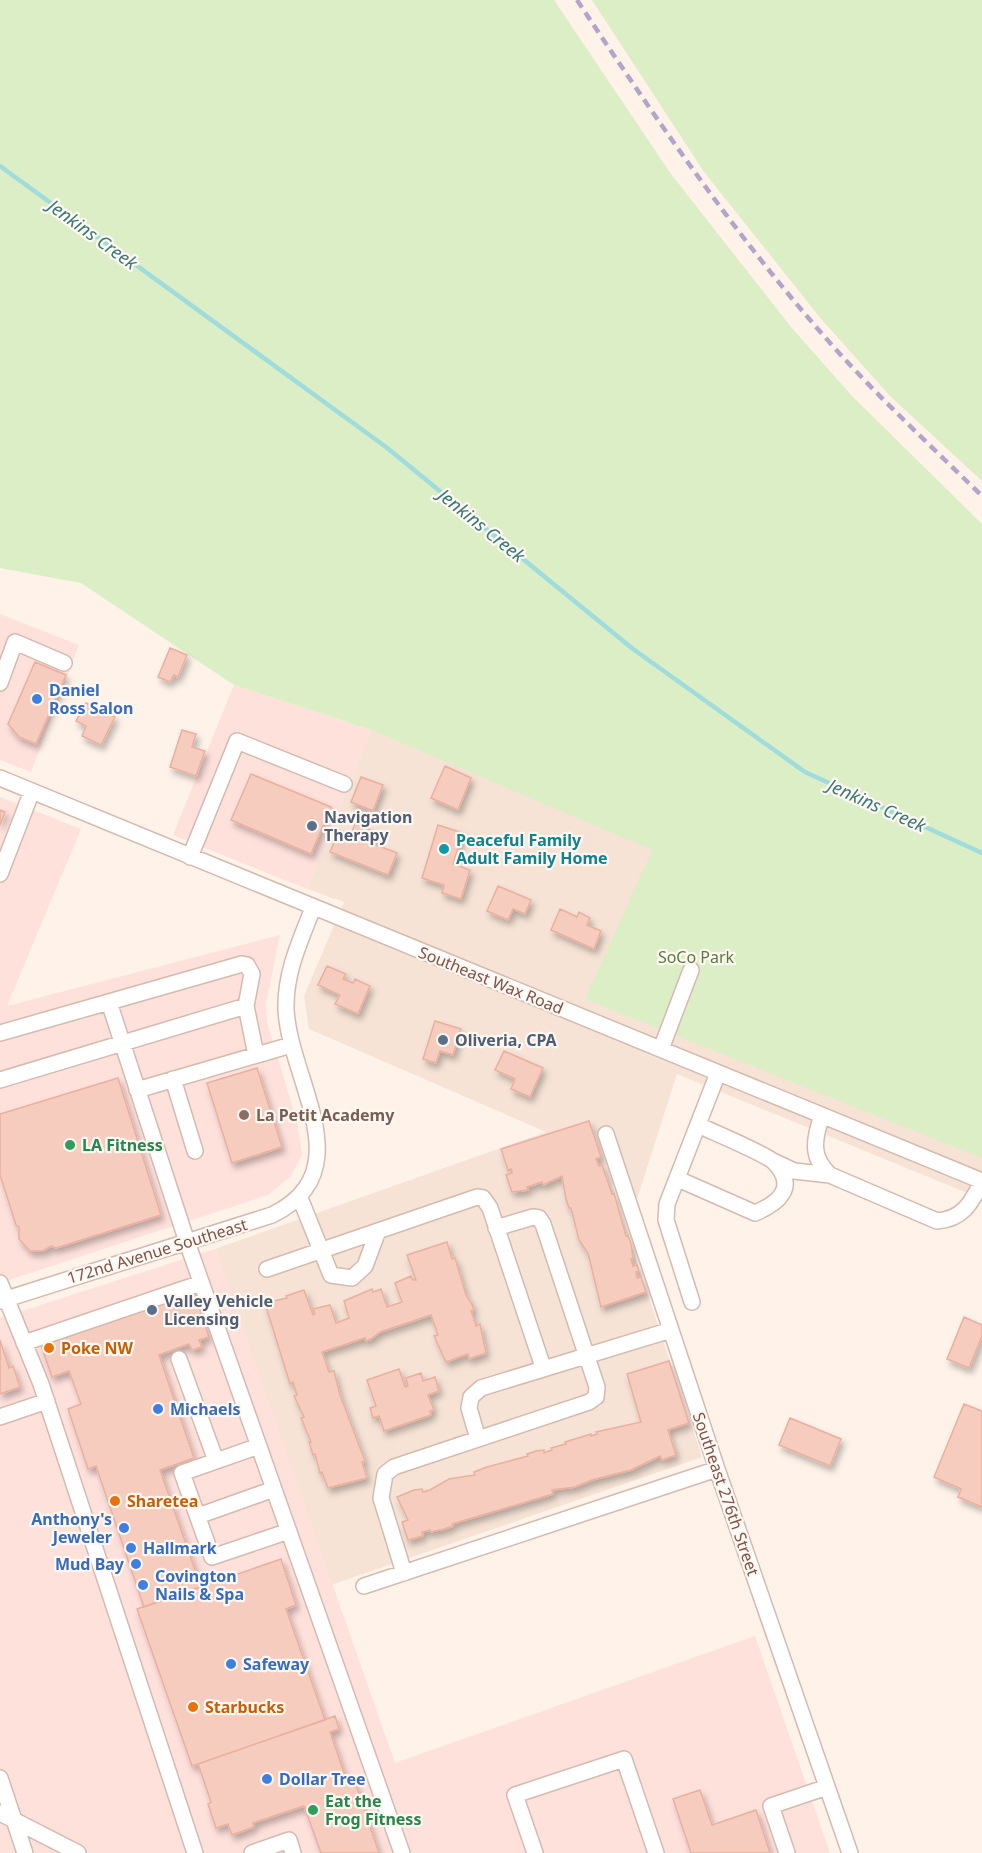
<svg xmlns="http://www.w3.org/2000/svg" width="982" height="1853" viewBox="0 0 982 1853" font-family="'Noto Sans',sans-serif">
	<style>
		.residential { fill: #f6e3d6 }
		.commercial { fill: #ffe1dc }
		.green { fill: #dceec5 }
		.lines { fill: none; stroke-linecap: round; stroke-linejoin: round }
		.stream { stroke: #a0dcdc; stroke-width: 4.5 }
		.building { fill: #f6ccbe; stroke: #eaaf9d; stroke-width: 1.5; filter: url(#shadow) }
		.minor-casing { stroke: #d4baaf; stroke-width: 18 }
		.minor { stroke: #fff; stroke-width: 15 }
		.rail { stroke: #b3a4ca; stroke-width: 4.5; stroke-dasharray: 9 6; stroke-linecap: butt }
		.shop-dot { fill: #3f7fe0; stroke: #fff7f1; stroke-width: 2 }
		.service-dot { fill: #5c6f8a; stroke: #fff7f1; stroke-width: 2 }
		.culture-dot { fill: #0f9aa8; stroke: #fff7f1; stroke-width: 2 }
		.education-dot { fill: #8d6e63; stroke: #fff7f1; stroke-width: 2 }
		.leisure-dot { fill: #2e9e5b; stroke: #fff7f1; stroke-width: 2 }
		.food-dot { fill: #e8710a; stroke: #fff7f1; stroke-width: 2 }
		.labels { text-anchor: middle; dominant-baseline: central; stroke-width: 4.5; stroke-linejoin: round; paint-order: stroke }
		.shop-label { font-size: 16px; font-weight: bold; fill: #366cbe; stroke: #fff7f1; text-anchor: start }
		.service-label { font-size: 16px; font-weight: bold; fill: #4e5e75; stroke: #fff7f1; text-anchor: start }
		.culture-label { font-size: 16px; font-weight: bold; fill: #0d838f; stroke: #fff7f1; text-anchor: start }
		.park-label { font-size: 16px; fill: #597b3d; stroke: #fff7f1 }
		.street-label { font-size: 16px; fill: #7b5449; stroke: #fff7f1 }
		.education-label { font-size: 16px; font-weight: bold; fill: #785e54; stroke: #fff7f1; text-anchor: start }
		.leisure-label { font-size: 16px; font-weight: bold; fill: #27864d; stroke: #fff7f1; text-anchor: start }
		.food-label { font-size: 16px; font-weight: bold; fill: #c56008; stroke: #fff7f1; text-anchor: start }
		.water-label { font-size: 18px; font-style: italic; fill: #387979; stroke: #fff7f1 }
	</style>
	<defs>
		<filter id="shadow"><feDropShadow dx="3" dy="5" stdDeviation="3" flood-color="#0004"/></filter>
	</defs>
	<rect width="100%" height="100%" fill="#fef2e9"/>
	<!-- residential -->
	<path class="residential" d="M 371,730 L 982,988 L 982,1199 L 677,1074 L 637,1199 L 611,1184 L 702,1457 L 331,1585 L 215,1249 L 546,1132 L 309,1029 L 304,996 L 344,902 L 307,889 Z"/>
	<!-- commercial -->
	<path class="commercial" d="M 0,614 L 79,645 L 31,772 L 0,760 Z
		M 234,685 L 371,730 L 307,889 L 173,835 Z
		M 0,797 L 81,829 L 7,1006 L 280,935 L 266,1003 L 267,1022 L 297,1122 L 302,1155 L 290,1177 L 268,1195 L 0,1283 Z
		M 215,1249 L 395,1763 L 755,1636 L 830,1853 L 0,1853 L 0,1318 Z"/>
	<!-- green -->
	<path class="green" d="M 0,0 L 554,0 L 671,174 L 791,327 L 852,396 L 982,524 L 982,1158 L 585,999 L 652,850 L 371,730 L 234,685 L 81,583 L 0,568 Z
		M 592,0 L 982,0 L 982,481 L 891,397 L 822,320 L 704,172 Z"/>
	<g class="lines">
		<!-- stream -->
		<path class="stream" d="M 0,166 L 386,447 L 633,649 L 805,772 L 982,853"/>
	</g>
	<!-- building -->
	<path class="building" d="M 170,648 L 187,655 L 178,677 L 174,675 L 170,682 L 158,677 Z
		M 35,662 L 66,675 L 36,744 L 19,737 L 8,724 Z
		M 86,703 L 115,717 L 101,745 L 82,736 L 86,726 L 76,721 Z
		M 182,730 L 196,734 L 192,747 L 205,751 L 196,776 L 170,767 Z
		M 445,766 L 471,778 L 458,810 L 431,798 Z
		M 251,774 L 331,807 L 311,854 L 231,820 Z
		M 361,777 L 383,785 L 373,811 L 351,802 Z
		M 0,810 L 5,812 L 0,825 Z
		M 355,824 L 379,833 L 374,844 L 397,853 L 388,875 L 330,852 L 339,830 L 351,834 Z
		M 438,825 L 463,833 L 453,864 L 470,870 L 461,899 L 442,893 L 444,885 L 422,878 Z
		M 498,886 L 531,900 L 525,914 L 513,909 L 508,920 L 487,911 Z
		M 560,909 L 577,917 L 579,912 L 590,918 L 587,925 L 601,931 L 594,949 L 551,930 Z
		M 327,966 L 346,974 L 343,979 L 353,983 L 355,979 L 370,986 L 358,1014 L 335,1004 L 340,995 L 318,985 Z
		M 435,1021 L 461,1029 L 453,1055 L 440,1051 L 436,1063 L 423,1059 Z
		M 504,1051 L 543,1068 L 530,1097 L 511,1089 L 515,1079 L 495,1070 Z
		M 257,1068 L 282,1147 L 232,1163 L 207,1083 Z
		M 118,1078 L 161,1215 L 56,1248 L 51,1246 L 43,1251 L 30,1251 L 19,1239 L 19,1227 L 16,1225 L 0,1175 L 0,1114 Z
		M 589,1121 L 601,1157 L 596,1159 L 599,1166 L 602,1165 L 612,1194 L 614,1193 L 626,1236 L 628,1235 L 631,1244 L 633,1258 L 631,1259 L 633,1266 L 637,1265 L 639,1271 L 636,1272 L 637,1278 L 641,1277 L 646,1292 L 601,1307 L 588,1253 L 579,1240 L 571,1208 L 569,1208 L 566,1199 L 562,1176 L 543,1185 L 542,1182 L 527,1187 L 528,1190 L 512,1192 L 506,1175 L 512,1173 L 511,1169 L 508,1170 L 501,1149 Z
		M 447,1242 L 452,1259 L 455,1258 L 466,1295 L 472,1304 L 474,1310 L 471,1311 L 476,1326 L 480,1324 L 486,1353 L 469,1359 L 468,1354 L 446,1362 L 434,1336 L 438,1335 L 431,1315 L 380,1332 L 371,1339 L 366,1341 L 365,1338 L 322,1352 L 329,1372 L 334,1371 L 340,1395 L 365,1461 L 362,1462 L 367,1478 L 328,1488 L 322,1472 L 320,1473 L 315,1454 L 313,1455 L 309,1442 L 311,1442 L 301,1418 L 304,1417 L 294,1396 L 297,1395 L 293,1382 L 290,1384 L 265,1303 L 287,1298 L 286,1296 L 304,1290 L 313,1315 L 315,1314 L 313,1309 L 330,1305 L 336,1323 L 349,1318 L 344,1301 L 372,1289 L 373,1292 L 381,1289 L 387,1307 L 402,1302 L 395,1283 L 411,1276 L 413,1280 L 416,1280 L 407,1255 Z
		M 194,1292 L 209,1337 L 199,1340 L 202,1347 L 192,1350 L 189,1344 L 159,1355 L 194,1458 L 160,1470 L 201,1587 L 144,1607 L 96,1466 L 88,1469 L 68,1409 L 81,1404 L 69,1371 L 52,1377 L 41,1345 Z
		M 964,1317 L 982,1325 L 982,1336 L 969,1368 L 947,1359 Z
		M 0,1340 L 9,1368 L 13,1366 L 20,1387 L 0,1394 Z
		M 669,1361 L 689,1423 L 668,1430 L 676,1455 L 662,1460 L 660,1456 L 631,1470 L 592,1480 L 575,1487 L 552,1490 L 553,1494 L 452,1524 L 453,1526 L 444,1529 L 431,1532 L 430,1530 L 422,1532 L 423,1536 L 408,1540 L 402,1522 L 408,1520 L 397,1497 L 414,1490 L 422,1489 L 423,1492 L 430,1490 L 449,1479 L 475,1475 L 474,1472 L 487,1467 L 528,1456 L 527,1454 L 536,1451 L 544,1450 L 544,1453 L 552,1450 L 551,1448 L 566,1444 L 565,1442 L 591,1434 L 591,1436 L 597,1434 L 596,1432 L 641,1422 L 627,1374 Z
		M 399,1369 L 405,1387 L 408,1386 L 406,1378 L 421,1373 L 423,1381 L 435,1377 L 439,1391 L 428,1395 L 434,1410 L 430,1411 L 431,1415 L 384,1431 L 379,1416 L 373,1418 L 370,1408 L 376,1406 L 367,1380 Z
		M 964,1404 L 982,1411 L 982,1507 L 958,1497 L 961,1489 L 934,1477 Z
		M 790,1418 L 841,1439 L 830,1466 L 779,1445 Z
		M 281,1559 L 296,1605 L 286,1609 L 325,1720 L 192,1766 L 137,1609 Z
		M 335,1716 L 339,1729 L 330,1732 L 348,1784 L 355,1782 L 379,1853 L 321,1853 L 304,1806 L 253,1823 L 254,1827 L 232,1835 L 228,1824 L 216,1828 L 208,1804 L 211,1802 L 198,1764 Z
		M 700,1790 L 712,1825 L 756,1810 L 770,1853 L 691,1853 L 673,1799 Z"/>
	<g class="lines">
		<!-- minor casing -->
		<g class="minor-casing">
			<path id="minor" d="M 0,683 L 15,642 L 64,663
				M 0,778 L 982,1181
				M 190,857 L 237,741 L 344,784
				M 0,874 L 32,791
				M 109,1002 L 242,964 L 247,965 L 252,974 L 246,1006 L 256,1055
				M 0,1033 L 109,1002 L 187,1242 L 402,1853
				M 661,1049 L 691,970
				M 173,1079 L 195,1151
				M 0,1080 L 246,1006
				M 137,1090 L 291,1045
				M 822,1115 C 814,1139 810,1157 830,1175
				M 606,1134 L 717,1469 L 850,1853
				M 773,1161 L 794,1171 L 830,1175 L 937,1221 C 963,1219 971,1203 982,1182
				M 678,1179 L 755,1213 C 779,1203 798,1187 774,1162 C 764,1153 713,1132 698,1125
				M 300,1198 L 331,1275 L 352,1278 L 365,1266 L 378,1231
				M 267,1269 L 477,1197 L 483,1198 L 490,1208 L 543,1367
				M 0,1283 L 41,1384 L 195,1853
				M 0,1301 L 272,1215 C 363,1171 289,1080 286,1009 C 285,973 300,941 313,908
				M 692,1302 L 666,1220 L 667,1204 L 718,1073
				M 24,1343 L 201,1283
				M 179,1359 L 216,1461
				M 0,1417 L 47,1401
				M 478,1439 L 469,1408 L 471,1397 L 481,1388 L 671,1330
				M 259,1446 L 182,1473 L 212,1557 L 289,1531
				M 198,1516 L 274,1489
				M 404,1573 L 381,1498 L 385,1474 L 394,1467 L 589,1402 L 596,1397 L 597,1387 L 543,1224 L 539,1218 L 533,1217 L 496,1228
				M 364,1586 L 717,1469
				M 0,1778 L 25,1853
				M 0,1813 L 78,1853
				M 252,1853 L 289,1840 L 293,1853
				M 535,1853 L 515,1795 L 624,1759 L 656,1853
				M 787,1853 L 771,1806 L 827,1787"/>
		</g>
		<!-- minor -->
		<use href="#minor" class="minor"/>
		<!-- rail -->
		<path class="rail" d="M 577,0 C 656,119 736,237 831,344 C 878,397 931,446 982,496"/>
	</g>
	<!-- markers -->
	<g class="shop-dot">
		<circle cx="37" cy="699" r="6"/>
		<circle cx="158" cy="1409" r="6"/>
		<circle cx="124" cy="1528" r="6"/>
		<circle cx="131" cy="1548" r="6"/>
		<circle cx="136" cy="1564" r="6"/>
		<circle cx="143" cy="1585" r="6"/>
		<circle cx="231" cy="1664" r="6"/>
		<circle cx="267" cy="1779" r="6"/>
	</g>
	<g class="service-dot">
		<circle cx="312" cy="826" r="6"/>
		<circle cx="443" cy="1040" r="6"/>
		<circle cx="152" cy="1310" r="6"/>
	</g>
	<circle class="culture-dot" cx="444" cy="849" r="6"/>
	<circle class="education-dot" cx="244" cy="1115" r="6"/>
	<g class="leisure-dot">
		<circle cx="70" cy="1145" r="6"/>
		<circle cx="313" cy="1810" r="6"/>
	</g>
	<g class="food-dot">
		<circle cx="49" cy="1348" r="6"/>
		<circle cx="115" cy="1501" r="6"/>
		<circle cx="193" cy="1707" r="6"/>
	</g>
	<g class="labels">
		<!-- shop labels -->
		<g class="shop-label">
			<text x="49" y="690">Daniel<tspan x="49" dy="18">Ross Salon</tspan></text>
			<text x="170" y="1409">Michaels</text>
			<text x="112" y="1519" text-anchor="end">Anthony's<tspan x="112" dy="18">Jeweler</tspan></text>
			<text x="143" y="1548">Hallmark</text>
			<text x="124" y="1564" text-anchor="end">Mud Bay</text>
			<text x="155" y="1576">Covington<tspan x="155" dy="18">Nails &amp; Spa</tspan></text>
			<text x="243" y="1664">Safeway</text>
			<text x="279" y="1779">Dollar Tree</text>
		</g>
		<!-- service labels -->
		<g class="service-label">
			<text x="324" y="817">Navigation<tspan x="324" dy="18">Therapy</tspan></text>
			<text x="455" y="1040">Oliveria, CPA</text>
			<text x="164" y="1301">Valley Vehicle<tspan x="164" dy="18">Licensing</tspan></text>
		</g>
		<!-- culture labels -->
		<g class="culture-label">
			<text x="456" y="840">Peaceful Family<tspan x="456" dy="18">Adult Family Home</tspan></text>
		</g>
		<!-- park labels -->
		<g class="park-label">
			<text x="696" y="957">SoCo Park</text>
		</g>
		<!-- street labels -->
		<g class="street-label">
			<text transform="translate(491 980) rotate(22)">Southeast Wax Road</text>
			<text transform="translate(157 1251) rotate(-17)">172nd Avenue Southeast</text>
			<text transform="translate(726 1494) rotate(71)">Southeast 276th Street</text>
		</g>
		<!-- education labels -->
		<g class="education-label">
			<text x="256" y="1115">La Petit Academy</text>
		</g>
		<!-- leisure labels -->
		<g class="leisure-label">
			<text x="82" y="1145">LA Fitness</text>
			<text x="325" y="1801">Eat the<tspan x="325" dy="18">Frog Fitness</tspan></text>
		</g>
		<!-- food labels -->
		<g class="food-label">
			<text x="61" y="1348">Poke NW</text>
			<text x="127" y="1501">Sharetea</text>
			<text x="205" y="1707">Starbucks</text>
		</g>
		<!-- water labels -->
		<g class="water-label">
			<text transform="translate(93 234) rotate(36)">Jenkins Creek</text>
			<text transform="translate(482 525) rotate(39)">Jenkins Creek</text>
			<text transform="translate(877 805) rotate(24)">Jenkins Creek</text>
		</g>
	</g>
</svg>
